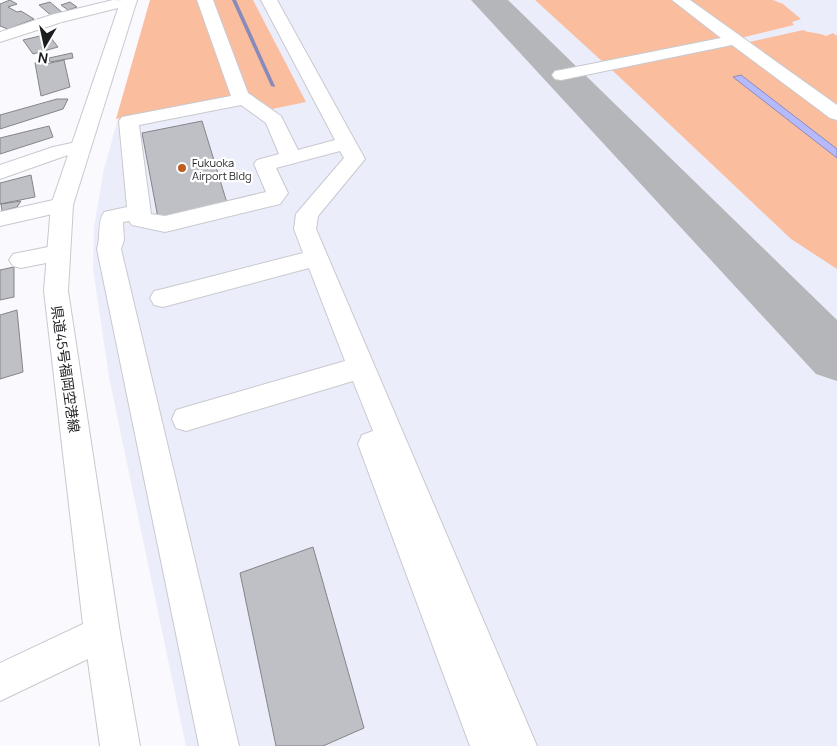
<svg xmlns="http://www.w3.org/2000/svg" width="837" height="746" viewBox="0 0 837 746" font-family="Manrope,'Noto Sans JP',sans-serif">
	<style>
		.built { fill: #ecedfb }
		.green { fill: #fabd9e }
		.water { fill: #b6bafc; stroke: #888bba }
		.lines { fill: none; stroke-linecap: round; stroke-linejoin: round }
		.stream { fill: #888bba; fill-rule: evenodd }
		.taxiway { fill: #b5b6ba; fill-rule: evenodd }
		.building { fill: #bfc0c6; stroke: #84858a }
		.minor-casing { stroke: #c8c9cf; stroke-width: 2 }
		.major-casing { stroke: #c8c9cf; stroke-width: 2 }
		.minor { fill: #fff; fill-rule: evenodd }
		.major { fill: #fff; fill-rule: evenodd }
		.poi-dot { fill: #bf5d1f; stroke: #fff; stroke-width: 2 }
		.labels { text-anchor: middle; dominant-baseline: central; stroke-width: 4.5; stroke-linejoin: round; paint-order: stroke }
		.far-poi-label { font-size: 11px; fill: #1c1d1f; stroke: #fff; text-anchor: start }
		.street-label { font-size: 14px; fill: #1c1d1f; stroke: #fff }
	</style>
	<rect width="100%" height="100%" fill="#f9f9fe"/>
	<!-- built -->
	<path class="built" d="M 151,0 L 837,0 L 837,746 L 186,746 L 109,377 L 93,269 L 94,227 L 104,169 Z"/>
	<!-- green -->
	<path class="green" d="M 150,0 L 197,0 L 232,98 L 116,119 Z
		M 212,0 L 253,0 L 306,102 L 272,109 L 248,94 Z
		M 535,0 L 674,0 L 727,39 L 604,63 Z
		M 684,0 L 773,0 L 783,4 L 801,19 L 792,22 L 794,25 L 737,39 Z
		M 803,30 C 811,34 818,32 826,36 L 833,33 L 837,36 L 837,109 L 745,43 Z
		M 735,44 L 837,119 L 837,269 L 791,239 L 612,70 Z"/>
	<!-- water -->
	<path class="water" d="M 741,75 L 837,149 L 837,158 L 733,77 Z"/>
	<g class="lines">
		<!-- stream -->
		<path class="stream" d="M 232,0 L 236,0 L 275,86 L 275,87 L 271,86 Z"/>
		<!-- taxiway -->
		<path class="taxiway" d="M 471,0 L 508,0 L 837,320 L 837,381 L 816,374 Z"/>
	</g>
	<!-- building -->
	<path class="building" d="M 10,0 L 17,4 L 8,7 L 17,12 L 21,11 L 34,19 L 8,29 L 0,26 L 0,4 Z
		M 50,2 L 64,14 L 53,17 L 39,5 Z
		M 70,2 L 77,7 L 68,10 L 61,5 Z
		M 48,34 L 58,47 L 33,54 L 23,40 Z
		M 72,53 L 73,58 L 50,62 L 49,58 Z
		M 64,60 L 70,87 L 41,96 L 35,63 L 45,61 L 46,64 Z
		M 57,99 L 68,99 L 63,109 L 0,129 L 0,115 Z
		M 202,121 L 227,203 L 158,218 L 142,133 Z
		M 49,126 L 53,137 L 0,154 L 0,138 Z
		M 31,175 L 35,197 L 0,204 L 0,183 Z
		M 21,201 L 17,207 L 2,211 L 1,204 Z
		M 14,267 L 14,297 L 0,300 L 0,270 Z
		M 17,310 L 23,372 L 0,379 L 0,315 Z
		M 313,547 L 364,728 L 323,746 L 276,746 L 240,573 Z"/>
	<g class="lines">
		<!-- minor casing -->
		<g class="minor-casing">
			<path id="minor" d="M 113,0 L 137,1 L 134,4 L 62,22 L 0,42 L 0,32 L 51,15 Z
				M 197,0 L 213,0 L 248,93 L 281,116 L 298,150 L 335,140 L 261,0 L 277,0 L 365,159 L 318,216 L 316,229 L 537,746 L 470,746 L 358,444 L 362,435 L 373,431 L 353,381 L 186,431 L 176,428 L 172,419 L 176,410 L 186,407 L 345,361 L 309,268 L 163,307 L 154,305 L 150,298 L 154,291 L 163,289 L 303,253 L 294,229 L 296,214 L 344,158 L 340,151 L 276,168 L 288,193 L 280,204 L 165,232 L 132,225 L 129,221 L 123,222 L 124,240 L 121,249 L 239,746 L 199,746 L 97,249 C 101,237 97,222 104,212 L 127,207 L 119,121 L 122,117 L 231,96 ZM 241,105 L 266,123 L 279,154 L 257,160 L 254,164 L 266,192 L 165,216 L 151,214 L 139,125 Z
				M 672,0 L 690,0 L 837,105 L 837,120 L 830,118 L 732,45 L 561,80 L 555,79 L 552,75 L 555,71 L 561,70 L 721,38 Z
				M 81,141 L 88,143 L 91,147 L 88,151 L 65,156 L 0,179 L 0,165 L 53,147 Z
				M 62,198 L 70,200 L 73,205 L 70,210 L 0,226 L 0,212 Z
				M 58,245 L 66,247 L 70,253 L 66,259 L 21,268 L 13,266 L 9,260 L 13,254 Z
				M 102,615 L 115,620 L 120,633 L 115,646 L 0,701 L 0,663 Z"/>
		</g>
		<!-- major casing -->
		<g class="major-casing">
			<path id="major" d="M 121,0 L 137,0 L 73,205 L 68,291 L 120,633 L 140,746 L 100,746 L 84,633 L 44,291 L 51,205 Z"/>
		</g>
		<!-- minor -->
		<use href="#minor" class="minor"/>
		<!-- major -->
		<use href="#major" class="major"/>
	</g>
	<!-- markers -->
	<circle class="poi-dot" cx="182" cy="168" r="5"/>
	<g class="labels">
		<!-- far-poi labels -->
		<g class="far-poi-label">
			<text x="192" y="162">Fukuoka<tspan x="192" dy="13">Airport Bldg</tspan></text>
		</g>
		<!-- street labels -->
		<g class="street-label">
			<text transform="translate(66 369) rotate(82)">県道45号福岡空港線</text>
		</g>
	</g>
	<!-- north arrow -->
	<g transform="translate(45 45) rotate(189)" stroke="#ffffff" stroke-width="4" paint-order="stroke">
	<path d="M0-4L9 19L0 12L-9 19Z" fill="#1c1d1f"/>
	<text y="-8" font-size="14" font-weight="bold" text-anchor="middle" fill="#1c1d1f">N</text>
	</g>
</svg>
